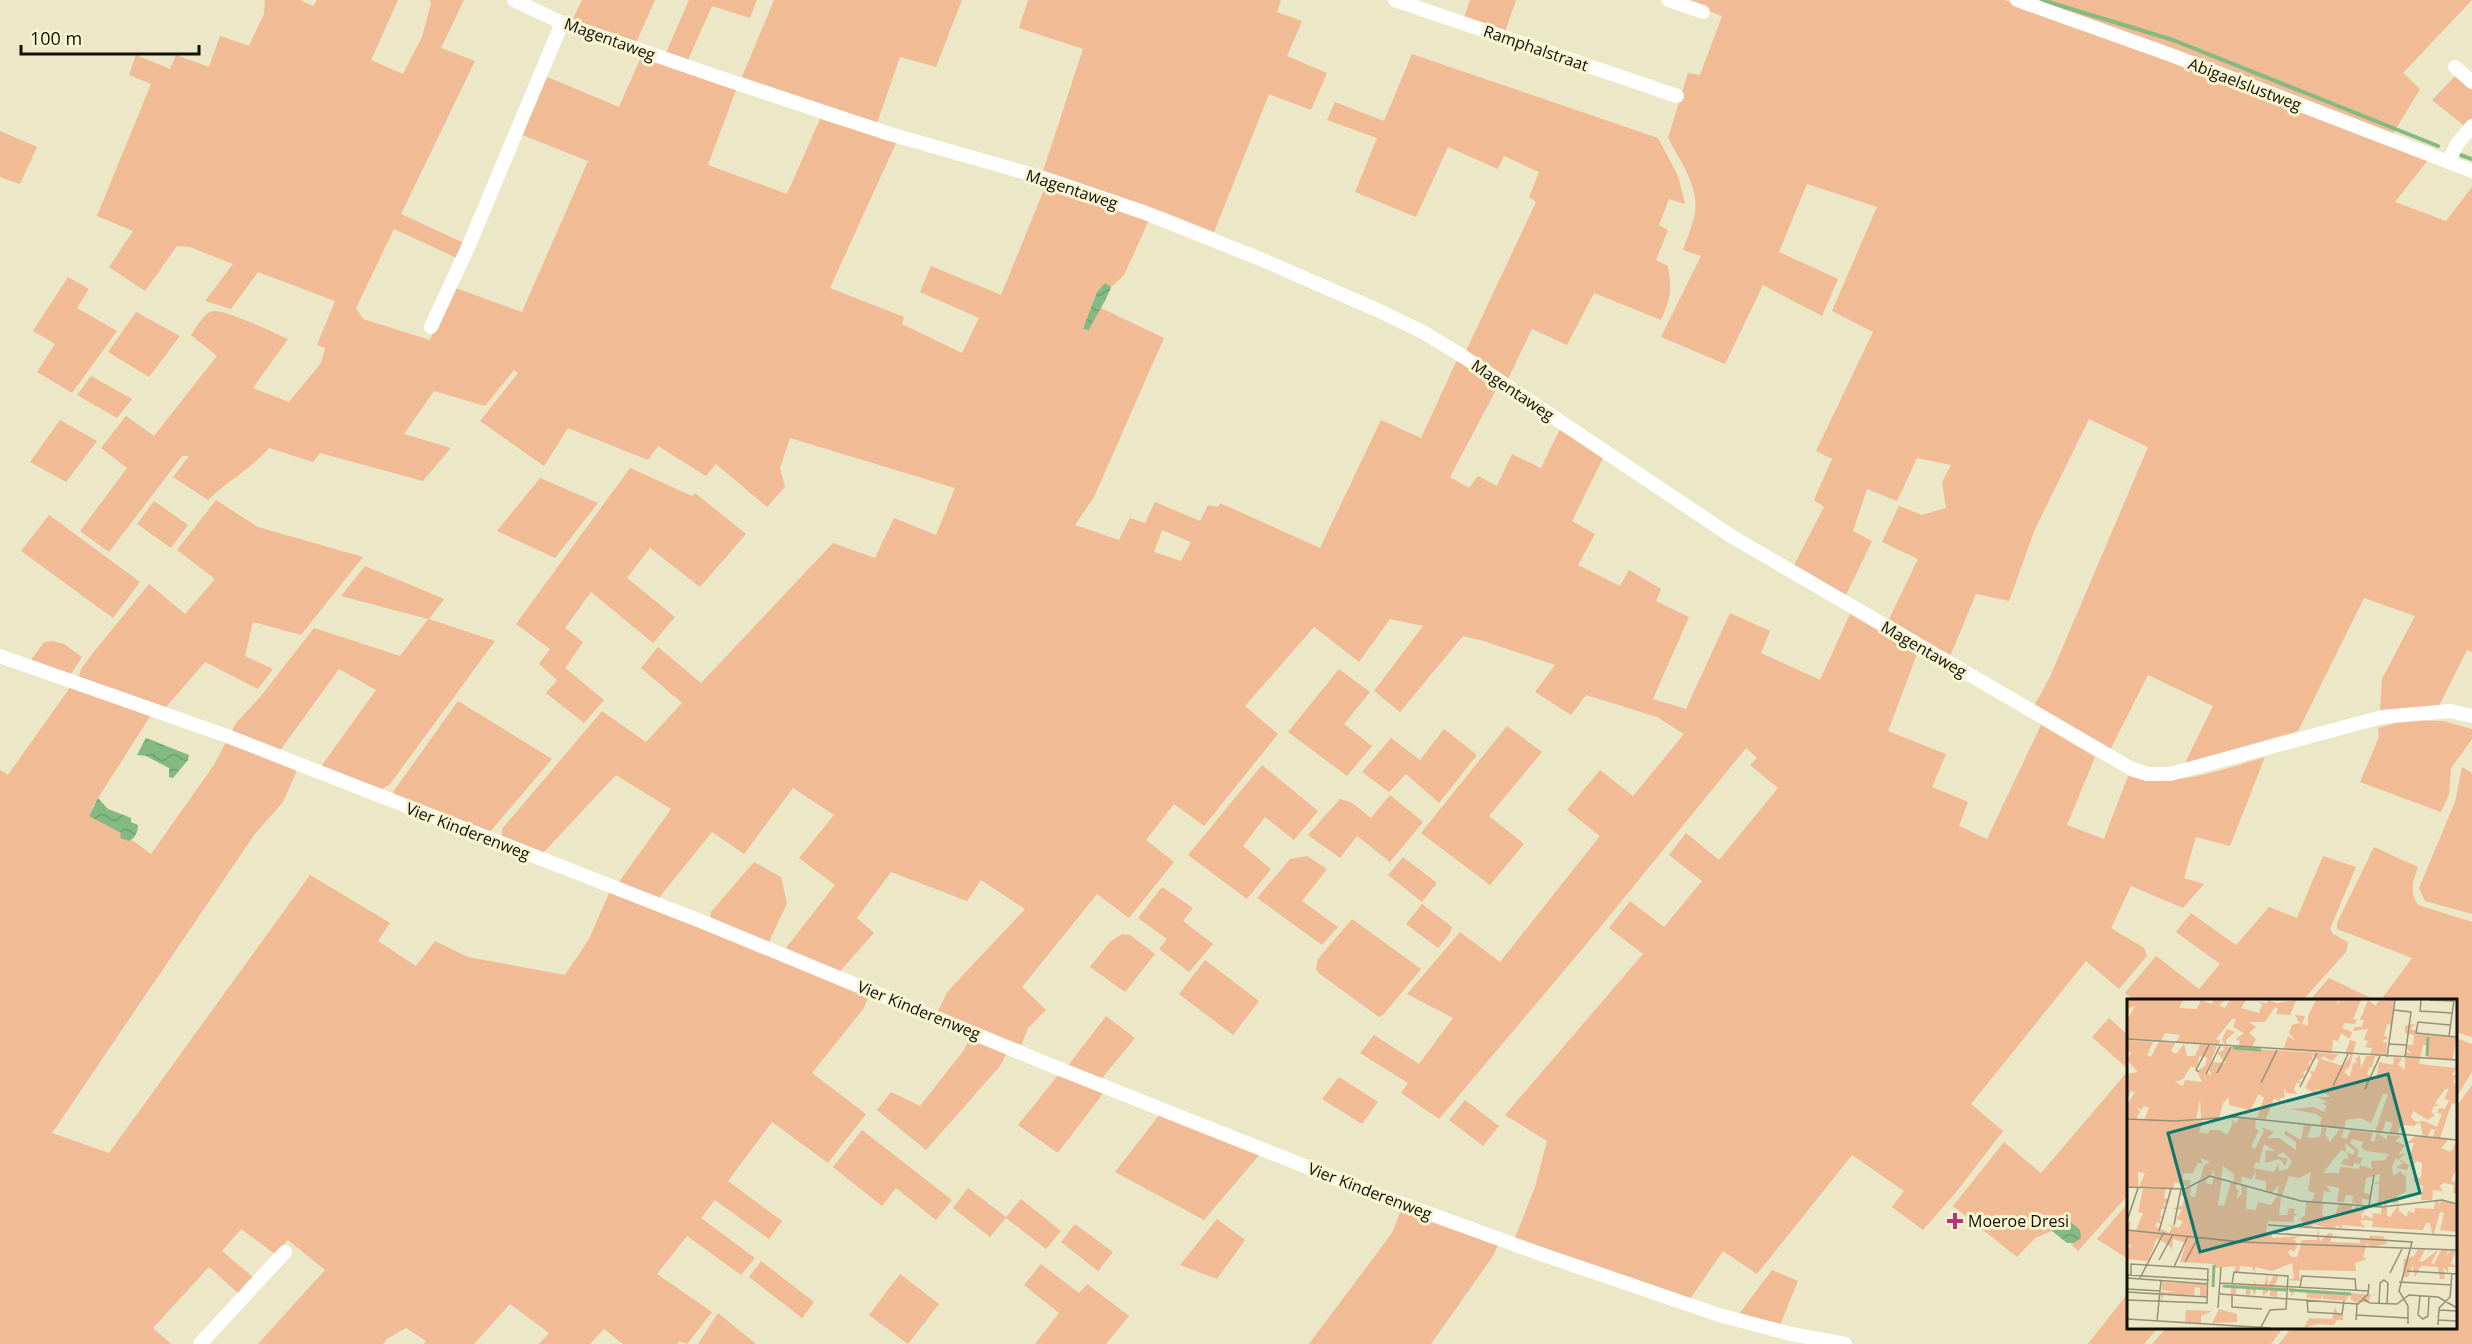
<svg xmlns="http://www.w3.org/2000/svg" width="2472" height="1344" viewBox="0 0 2472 1344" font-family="'Open Sans',sans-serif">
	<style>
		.green { fill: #f0bb95; fill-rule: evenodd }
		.water { fill: url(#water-waves) }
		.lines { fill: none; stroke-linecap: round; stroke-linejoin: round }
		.stream { stroke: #83ba82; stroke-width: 4 }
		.street { stroke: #fff; stroke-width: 14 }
		.poi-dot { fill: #b93479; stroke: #f9f5d3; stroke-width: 2 }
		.labels { text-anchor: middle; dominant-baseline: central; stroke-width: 6; stroke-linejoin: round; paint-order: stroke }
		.street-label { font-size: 16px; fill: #121005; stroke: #f9f5d3 }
		.poi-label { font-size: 16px; fill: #121005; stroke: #f9f5d3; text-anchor: start }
		.inset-river { fill: none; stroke: #83ba82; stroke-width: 3 }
		.inset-road { fill: none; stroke: #959179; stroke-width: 1.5 }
		.view { fill: #0f766e; fill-opacity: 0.15; stroke: #0f766e; stroke-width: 3 }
		.inset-edge { fill: none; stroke: #121005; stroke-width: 3 }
	</style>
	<defs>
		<pattern id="water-waves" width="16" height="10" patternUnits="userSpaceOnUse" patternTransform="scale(1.5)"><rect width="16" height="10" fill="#83ba82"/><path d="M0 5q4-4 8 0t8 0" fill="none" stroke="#709f6f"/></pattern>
	</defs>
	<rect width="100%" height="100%" fill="#ece7c6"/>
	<!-- green -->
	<path class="green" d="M 265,0 L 300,0 L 313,6 L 317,0 L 398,0 L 371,60 L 403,74 L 422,37 L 431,3 L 430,0 L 464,0 L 441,48 L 475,61 L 401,214 L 466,244 L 459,259 L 394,229 L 356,308 L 363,319 L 430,340 L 453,287 L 522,312 L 588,161 L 520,134 L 545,76 L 619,107 L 641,57 L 736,90 L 708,165 L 787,194 L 820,119 L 896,143 L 830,288 L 904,317 L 902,324 L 962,353 L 979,318 L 920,292 L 931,266 L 1001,295 L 1046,185 L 1149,220 L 1124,275 L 1111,287 L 1105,283 L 1097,292 L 1084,328 L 1089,330 L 1099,307 L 1164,338 L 1094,497 L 1075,525 L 1119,540 L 1130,518 L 1145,523 L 1155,502 L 1200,521 L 1208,505 L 1218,507 L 1220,503 L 1320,548 L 1381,420 L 1421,438 L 1457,360 L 1497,388 L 1450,477 L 1469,488 L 1478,476 L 1497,486 L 1512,454 L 1541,468 L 1560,429 L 1603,458 L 1572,521 L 1595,534 L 1578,565 L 1620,586 L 1629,570 L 1661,589 L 1656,601 L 1689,617 L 1653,699 L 1686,709 L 1730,613 L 1770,631 L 1761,653 L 1820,680 L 1850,614 L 1917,654 L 1888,731 L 1946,754 L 1932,787 L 1968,802 L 1959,826 L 1987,839 L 2041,725 L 2095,757 L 2067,825 L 2104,839 L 2128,776 C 2177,787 2219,771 2265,757 L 2230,846 L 2196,837 L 2184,878 L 2204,884 L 2183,908 L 2131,886 L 2111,928 L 2144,948 L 2147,956 L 2119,989 L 2086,961 L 1971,1104 L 2003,1131 L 1957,1191 L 1923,1230 L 1892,1207 L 1904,1191 L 1852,1155 L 1757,1274 L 1723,1251 L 1690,1299 L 1515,1238 L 1535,1187 L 1547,1141 L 1505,1115 L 1643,954 L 1609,928 L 1630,901 L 1664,927 L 1702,881 L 1669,855 L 1686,833 L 1719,860 L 1778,788 L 1750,765 L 1757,758 L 1746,748 L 1589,941 L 1439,1119 L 1401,1093 L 1408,1083 L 1360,1053 L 1374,1035 L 1419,1064 L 1453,1018 L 1407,994 L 1460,932 L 1500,962 L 1600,836 L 1567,810 L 1600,770 L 1633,796 L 1684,734 L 1657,717 L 1586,695 L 1571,715 L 1535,692 L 1555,665 L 1484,641 L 1463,636 L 1400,712 L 1374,691 L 1423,626 L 1390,619 L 1359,662 L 1314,627 L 1245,706 L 1278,734 L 1204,826 L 1174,804 L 1146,840 L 1174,862 L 1129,918 L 1097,894 L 1022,987 L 1046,1010 L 1028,1028 L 1021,1045 L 938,1011 L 948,991 L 1025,909 L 981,880 L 967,901 L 891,872 L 857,918 L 874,933 L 840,971 L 786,948 L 835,885 L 799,858 L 834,815 L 793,788 L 744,854 L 712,832 L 658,899 L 619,882 L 671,809 L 616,775 L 543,853 L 502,838 L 502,829 L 602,711 L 646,742 L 682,703 L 641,668 L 658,647 L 701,683 L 833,543 L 875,558 L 894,518 L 936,535 L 955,488 L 790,438 L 780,468 L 785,487 L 767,507 L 716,464 L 706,476 L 658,446 L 648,460 L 568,428 L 544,466 L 480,421 L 518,373 L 514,370 L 485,406 L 434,391 L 404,434 L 451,448 L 423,481 L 320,453 L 313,462 L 269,448 C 252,468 227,481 208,500 L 173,477 L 189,456 L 182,456 L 109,552 L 80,531 L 127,468 L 101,448 L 126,416 L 154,436 L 217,356 L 191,335 C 196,328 204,313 213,311 C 225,309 275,333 288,339 L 253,388 L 289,402 L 321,363 L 325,348 L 317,345 L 335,301 L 258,272 L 231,309 L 205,301 L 233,264 L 190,247 L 177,246 L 145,291 L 109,267 L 133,231 L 97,216 L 151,84 L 129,75 L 136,55 L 170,69 L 176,55 L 209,67 L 220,36 L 249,46 L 264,14 ZM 1162,530 L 1191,542 L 1181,561 L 1154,552 Z
		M 582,0 L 655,0 L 636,43 L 572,21 Z
		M 689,0 L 757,0 L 750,18 L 712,6 L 688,60 L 666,53 Z
		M 774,0 L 962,0 L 936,67 L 900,57 L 877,123 L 742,77 Z
		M 1028,0 L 1281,0 L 1277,12 L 1302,21 L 1287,56 L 1327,73 L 1311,110 L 1269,94 L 1214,232 L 1167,213 L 1043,171 L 1083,49 L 1019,28 Z
		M 1470,0 L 1516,0 L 1505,32 L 1464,18 Z
		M 1680,0 L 2005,0 L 2164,57 L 2428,160 L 2395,202 L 2446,221 L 2472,187 L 2472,652 L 2467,650 L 2439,706 L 2380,711 L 2382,679 L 2415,616 L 2364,598 L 2298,731 L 2185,763 L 2213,706 L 2148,675 L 2110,750 L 2034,706 L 2050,677 L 2148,447 L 2089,419 L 2035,529 L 2009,601 L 1976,594 L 1950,656 L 1889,619 L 1918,559 L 1882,542 L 1899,506 L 1922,515 L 1946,508 L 1942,482 L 1951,465 L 1917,458 L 1897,501 L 1867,489 L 1853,531 L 1872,541 L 1846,595 L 1794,565 L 1824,507 L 1814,500 L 1832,459 L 1816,451 L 1873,332 L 1832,311 L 1877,207 L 1807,184 L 1779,252 L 1838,279 L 1822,316 L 1763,285 L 1725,364 L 1661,337 L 1701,256 L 1683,250 C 1687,238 1693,225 1695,213 C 1699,187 1680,160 1668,138 L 1688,73 L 1700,75 L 1722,16 Z
		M 2027,0 L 2472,0 L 2403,73 L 2420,89 L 2391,137 Z
		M 1412,54 L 1658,138 L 1678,176 L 1685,204 L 1669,199 L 1659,225 L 1668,230 L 1656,260 L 1668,266 C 1672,290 1671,297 1661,320 L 1594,293 L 1567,345 L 1532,329 L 1508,379 L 1466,351 L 1536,202 L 1529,197 L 1539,172 L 1504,156 L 1498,169 L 1448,147 L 1416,217 L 1355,192 L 1377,138 L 1327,120 L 1335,102 L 1384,121 Z
		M 2458,73 L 2472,87 L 2472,122 L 2467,128 L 2432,100 Z
		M 0,131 L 37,147 L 20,184 L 0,177 Z
		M 68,277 L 89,289 L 77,308 L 117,331 L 72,393 L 37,372 L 55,344 L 33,331 Z
		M 136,312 L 180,336 L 149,377 L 108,352 Z
		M 91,376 L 132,399 L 117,418 L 77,395 Z
		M 60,420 L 97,441 L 66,482 L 30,462 Z
		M 630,468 L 692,496 L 695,493 L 746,534 L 700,587 L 650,548 L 627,578 L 675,617 L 653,643 L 591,592 L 565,628 L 583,642 L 565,668 L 604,700 L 584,723 L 546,693 L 557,680 L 539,664 L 550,649 L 516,624 Z
		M 540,478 L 598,503 L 555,558 L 497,531 Z
		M 216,500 L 258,527 L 363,557 L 301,635 L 253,622 L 245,656 L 273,669 L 258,689 L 205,662 L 166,707 L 79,677 L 81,669 L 89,658 L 149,584 L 185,614 L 215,579 L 177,550 Z
		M 154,501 L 188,525 L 171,548 L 137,524 Z
		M 49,515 L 140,582 L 113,618 L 21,551 Z
		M 365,566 L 444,599 L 429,619 L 495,641 L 390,784 L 380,790 L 320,768 L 376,690 L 339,669 L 279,752 L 234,734 L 232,731 L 236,723 L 261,696 L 314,628 L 400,656 L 428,619 L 341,596 Z
		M 52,641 L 64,644 L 82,657 L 71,674 L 31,660 L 44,642 Z
		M 1339,669 L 1370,692 L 1344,724 L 1372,746 L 1347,776 L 1288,732 Z
		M 71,686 L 151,715 L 93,806 L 89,816 L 122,833 L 120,837 L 129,841 L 132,840 L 151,854 L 214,765 L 226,742 L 297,770 L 283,802 L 254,835 L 52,1133 L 109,1153 L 310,875 L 390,923 L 378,941 L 416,966 L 435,941 L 468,957 L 565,975 L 589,939 L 610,891 L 869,995 L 864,1008 L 812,1073 L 866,1114 L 828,1163 L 772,1122 L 728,1181 L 782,1221 L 769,1239 L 715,1200 L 701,1218 L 755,1258 L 741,1275 L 687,1236 L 657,1274 L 712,1312 L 687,1344 L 679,1341 L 677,1344 L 623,1344 L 604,1329 L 590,1344 L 539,1344 L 549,1333 L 510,1304 L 474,1344 L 424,1344 L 426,1341 L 406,1328 L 387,1339 L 383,1344 L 258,1344 L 325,1270 L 288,1240 L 275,1254 L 241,1229 L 222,1251 L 254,1278 L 239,1294 L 209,1267 L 153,1328 L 171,1344 L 0,1344 L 0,770 L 8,775 Z
		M 458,701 L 552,759 L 489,833 L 395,797 L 393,792 Z
		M 2406,720 L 2443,721 L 2472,729 L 2472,739 L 2451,768 L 2449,795 L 2441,812 L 2360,782 L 2379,737 L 2378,728 Z
		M 1507,726 L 1542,752 L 1489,816 L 1524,844 L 1490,885 L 1421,833 Z
		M 1444,729 L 1477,755 L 1439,803 L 1406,774 L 1389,792 L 1362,772 L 1391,738 L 1420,760 Z
		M 1262,765 L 1318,811 L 1294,840 L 1265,817 L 1243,846 L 1271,869 L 1247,899 L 1188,855 Z
		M 2462,767 L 2472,773 L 2472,914 L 2425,901 L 2419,888 L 2455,802 Z
		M 1390,795 L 1423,822 L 1390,862 L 1357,836 L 1340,858 L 1308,835 L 1340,799 L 1352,803 L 1371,818 Z
		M 2374,847 L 2418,867 C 2413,881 2409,891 2418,905 L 2472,922 L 2472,1037 L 2456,1032 L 2456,1000 L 2381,1000 L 2412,958 L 2337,929 L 2337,923 Z
		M 1307,856 L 1327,869 L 1302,901 L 1338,927 L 1322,945 L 1257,898 L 1290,859 Z
		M 2323,856 L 2356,867 L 2330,929 L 2333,934 L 2348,942 L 2346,952 L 2303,1000 L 2134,1000 L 2125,993 L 2156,956 L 2199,989 L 2220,964 L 2176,932 L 2191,913 L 2236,945 L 2269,907 L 2297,918 Z
		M 1403,857 L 1437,883 L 1422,902 L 1388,875 Z
		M 754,862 L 781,877 L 787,903 L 769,942 L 710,917 L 711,912 Z
		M 1162,887 L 1193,908 L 1183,921 L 1213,944 L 1189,972 L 1159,949 L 1167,939 L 1138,918 Z
		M 1422,904 L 1452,927 L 1450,933 L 1438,948 L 1406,924 Z
		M 1352,919 L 1421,969 L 1383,1015 L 1379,1017 L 1320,974 L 1316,969 L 1318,959 Z
		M 1122,934 L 1130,935 L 1155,954 L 1125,992 L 1090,967 L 1110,942 Z
		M 1205,960 L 1259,1001 L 1233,1035 L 1179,994 Z
		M 2329,978 L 2375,1000 L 2310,1000 Z
		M 1106,1016 L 1135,1038 L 1103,1077 L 1099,1078 L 1067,1067 Z
		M 2109,1018 L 2128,1035 L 2128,1069 L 2092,1037 Z
		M 971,1036 L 1007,1052 L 1000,1066 L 926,1150 L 877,1110 L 891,1092 L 920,1106 L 964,1050 Z
		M 2456,1038 L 2472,1044 L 2472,1072 L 2456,1097 Z
		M 2128,1071 L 2128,1195 L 2078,1251 L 2071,1244 L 2074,1243 L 2052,1228 L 2052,1231 L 2035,1238 L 2017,1257 L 1953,1206 L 2004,1142 L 2041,1173 Z
		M 1059,1074 L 1104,1092 L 1058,1153 L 1018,1125 Z
		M 1339,1077 L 1378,1102 L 1362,1124 L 1322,1099 Z
		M 2472,1085 L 2472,1344 L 2279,1344 L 2291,1328 L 2456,1328 L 2456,1107 Z
		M 1465,1100 L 1499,1126 L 1483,1146 L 1449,1120 Z
		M 1160,1114 L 1260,1154 L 1204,1220 L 1115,1172 Z
		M 862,1130 L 952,1200 L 936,1220 L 896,1188 L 882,1206 L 833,1167 Z
		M 968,1188 L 1006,1217 L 1021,1199 L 1061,1231 L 1046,1249 L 1006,1218 L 990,1237 L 953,1208 Z
		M 2128,1203 L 2128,1259 L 2097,1239 Z
		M 1401,1210 L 1498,1245 L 1493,1256 L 1431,1344 L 1309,1344 L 1392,1233 Z
		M 1217,1219 L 1245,1240 L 1217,1279 L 1180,1265 Z
		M 1075,1224 L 1113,1252 L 1098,1271 L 1061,1242 Z
		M 761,1261 L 814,1302 L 802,1318 L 749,1277 Z
		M 1041,1264 L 1079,1293 L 1087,1284 L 1129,1316 L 1106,1344 L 1035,1344 L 1059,1313 L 1024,1285 Z
		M 1772,1270 L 1798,1281 L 1780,1325 L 1739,1314 Z
		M 900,1274 L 939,1304 L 908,1344 L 869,1315 Z
		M 2128,1293 L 2128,1328 L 2158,1328 L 2144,1344 L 2088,1344 Z
		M 718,1313 L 756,1344 L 698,1344 Z
		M 2166,1328 L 2283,1328 L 2271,1344 L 2152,1344 Z"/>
	<!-- water -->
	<path class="water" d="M 1105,283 L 1111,287 C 1109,296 1094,319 1089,330 L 1083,329 L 1097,292 Z
		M 146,738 L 189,755 L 188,760 L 173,778 L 169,777 L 169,768 L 146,756 L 137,755 Z
		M 98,798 L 108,809 L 131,818 L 131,822 L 138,825 C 138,832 135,838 129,841 L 120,838 L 121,833 L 89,816 Z
		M 2062,1218 L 2066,1218 L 2080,1230 L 2081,1238 L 2074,1243 L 2067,1243 L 2052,1231 L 2053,1224 Z"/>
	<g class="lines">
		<!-- stream -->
		<path class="stream" d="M 2042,0 L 2173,40 L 2438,146
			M 2455,153 L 2472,159"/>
		<!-- street -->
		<path class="street" d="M 514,0 L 562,23 L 727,80 L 890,134 L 1037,176 L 1143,212 L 1263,260 L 1375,309 L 1423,332 L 1464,357 L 1731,536 L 2132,769 L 2147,774 L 2170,774 L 2382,717 L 2450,711 L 2472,716
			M 1395,0 L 1677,96
			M 1668,0 L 1703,12
			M 2017,0 L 2171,55 L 2472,171
			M 2455,67 L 2472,82
			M 2449,161 L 2457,144 L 2472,126
			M 431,327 L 469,245 L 562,23
			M 0,656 L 227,736 L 703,922 L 1055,1067 L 1375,1194 L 1538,1253 L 1719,1315 L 1791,1334 L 1845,1344
			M 200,1344 L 285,1252"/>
	</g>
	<!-- markers -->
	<path class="poi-dot" d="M1952 1212h6v6h6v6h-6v6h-6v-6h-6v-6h6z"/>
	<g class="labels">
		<!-- street labels -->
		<g class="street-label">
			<text transform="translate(610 39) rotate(20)">Magentaweg</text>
			<text transform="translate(1536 48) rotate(19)">Ramphalstraat</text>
			<text transform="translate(2245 84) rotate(21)">Abigaelslustweg</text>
			<text transform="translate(1072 189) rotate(18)">Magentaweg</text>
			<text transform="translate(1513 390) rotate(34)">Magentaweg</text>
			<text transform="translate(1924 649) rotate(30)">Magentaweg</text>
			<text transform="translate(468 831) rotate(21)">Vier Kinderenweg</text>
			<text transform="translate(919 1010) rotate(22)">Vier Kinderenweg</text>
			<text transform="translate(1370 1191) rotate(21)">Vier Kinderenweg</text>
		</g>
		<!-- poi labels -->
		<g class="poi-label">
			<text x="1968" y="1221">Moeroe Dresi</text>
		</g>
	</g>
	<!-- overview -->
	<g transform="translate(2127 999)">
		<rect width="330" height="330" fill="#ece7c6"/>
		<path d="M 0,1 L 56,1 L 52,9 L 70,10 L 74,1 L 85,5 L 87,1 L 98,1 L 92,6 L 98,9 L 103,1 L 119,1 L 114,9 L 132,14 L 135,6 L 132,2 L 140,5 L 141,1 L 149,4 L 169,1 L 163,16 L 149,15 L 151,10 L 148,8 L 138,23 L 122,23 L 129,28 L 122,34 L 129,40 L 124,50 L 212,55 L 205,62 L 196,57 L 194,60 L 216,67 L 224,56 L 218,55 L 223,41 L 229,43 L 223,67 L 217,73 L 223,78 L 226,64 L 231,63 L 228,60 L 233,56 L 234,70 L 239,57 L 248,57 L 245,67 L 248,69 L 243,68 L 240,75 L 244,78 L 250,76 L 252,63 L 266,66 L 267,58 L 275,59 L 271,66 L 278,71 L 278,59 L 291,59 L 279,58 L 279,53 L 285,54 L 280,50 L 280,46 L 286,46 L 287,36 L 278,34 L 278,27 L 283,25 L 289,26 L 282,30 L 289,31 L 288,35 L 330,38 L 325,61 L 300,59 L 300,46 L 296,46 L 292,65 L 329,69 L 325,76 L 330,76 L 326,83 L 330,86 L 330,110 L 330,105 L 325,104 L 313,139 L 306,138 L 308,131 L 304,130 L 301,137 L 296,137 L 293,123 L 287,127 L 274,126 L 270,135 L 262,134 L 266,124 L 259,122 L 255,134 L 248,133 L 261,95 L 256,95 L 244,124 L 233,119 L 219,121 L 217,130 L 192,127 L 195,119 L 189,115 L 164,110 L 186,108 L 197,113 L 200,107 L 194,104 L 201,103 L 189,98 L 203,98 L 192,90 L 186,93 L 178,89 L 185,76 L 182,71 L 187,73 L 192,61 L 185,56 L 186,63 L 182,61 L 182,70 L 176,73 L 178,78 L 172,81 L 174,85 L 170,83 L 167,90 L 170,95 L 160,94 L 157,89 L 158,98 L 152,100 L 155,104 L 147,99 L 139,120 L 130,119 L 137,99 L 132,95 L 123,111 L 102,106 L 102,98 L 96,104 L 92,119 L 74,120 L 73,100 L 69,121 L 62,122 L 76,121 L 72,133 L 80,135 L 83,131 L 92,131 L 100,136 L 106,124 L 103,119 L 109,124 L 112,119 L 129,120 L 128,130 L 132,131 L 124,148 L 128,150 L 137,132 L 134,128 L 147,133 L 140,139 L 152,139 L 169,151 L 169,143 L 157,135 L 159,132 L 174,141 L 177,126 L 185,127 L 180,138 L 184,139 L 193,138 L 195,128 L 200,129 L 198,135 L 203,143 L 213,130 L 217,131 L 214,138 L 219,140 L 224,131 L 246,134 L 243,142 L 247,143 L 250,134 L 259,140 L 261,136 L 274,137 L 268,142 L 278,146 L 271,156 L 279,154 L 272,160 L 282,166 L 280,171 L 269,169 L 276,164 L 269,159 L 265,168 L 266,177 L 273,172 L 279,178 L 279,193 L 270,197 L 272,204 L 266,205 L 265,201 L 257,207 L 256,198 L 255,207 L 251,207 L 252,185 L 246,184 L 252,183 L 253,175 L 239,179 L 237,194 L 243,195 L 243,201 L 235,200 L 235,205 L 225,204 L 226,197 L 219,196 L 217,203 L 210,203 L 212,189 L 199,186 L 204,193 L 197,192 L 195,203 L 185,202 L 188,194 L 181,192 L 184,173 L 172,179 L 162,177 L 155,197 L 150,196 L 152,186 L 144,194 L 139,192 L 139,182 L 128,180 L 129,172 L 124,181 L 115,177 L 114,184 L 107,182 L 107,175 L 96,167 L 94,179 L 88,177 L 86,170 L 85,176 L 73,181 L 77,166 L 83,163 L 74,159 L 76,165 L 71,164 L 66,174 L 56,175 L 56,181 L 64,181 L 62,188 L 48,183 L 46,189 L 12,188 L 18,174 L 11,173 L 11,188 L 0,187 L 0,120 L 17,121 L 22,109 L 17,107 L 14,111 L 10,107 L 13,113 L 9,120 L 0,119 L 0,106 L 8,93 L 4,92 L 0,100 L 0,75 L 11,73 L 0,61 L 4,54 L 0,51 L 0,41 L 26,43 L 20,56 L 24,58 L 32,43 L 48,44 L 44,52 L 49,55 L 57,45 L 60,57 L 68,57 L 73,46 L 90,47 L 77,79 L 80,74 L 85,76 L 82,71 L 86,63 L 99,64 L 90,54 L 98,50 L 94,48 L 99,48 L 95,40 L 100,30 L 108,33 L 99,41 L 100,48 L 123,49 L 111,48 L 113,42 L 109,40 L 117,34 L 106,28 L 109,21 L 106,19 L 89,40 L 93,42 L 91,46 L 49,43 L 53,36 L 38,34 L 34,42 L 0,40 L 0,21 L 8,7 L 0,10 ZM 72,57 L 80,58 L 78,67 L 70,72 L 75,83 L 58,81 L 56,87 L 48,83 L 56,80 L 64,67 L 70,70 ZM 318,90 L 322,90 L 317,100 L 322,101 L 318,110 L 312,109 L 310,114 L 315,115 L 310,128 L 297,122 L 289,123 L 284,118 L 286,112 L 301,121 L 308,116 L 304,113 L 307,107 L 312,107 L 308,104 ZM 225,140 L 236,143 L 234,149 L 239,152 L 262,155 L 258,161 L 244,162 L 245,170 L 233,166 L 232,170 L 213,168 L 212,174 L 196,174 L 214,151 L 219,153 L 218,144 L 228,152 L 226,156 L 219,153 L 222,161 L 217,159 L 214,165 L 226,168 L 227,164 L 233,165 L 236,159 L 230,158 L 232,151 L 223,144 ZM 137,145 L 148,152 L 139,151 L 138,164 L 153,160 L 158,167 L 161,160 L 150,157 L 156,153 L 165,162 L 161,170 L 152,172 L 151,165 L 147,173 L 126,169 L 129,163 L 132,164 ZM 189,1 L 211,1 L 210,7 L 213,1 L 234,1 L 226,20 L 230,21 L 228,25 L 217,24 L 215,29 L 225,33 L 223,40 L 214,34 L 211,42 L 206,41 L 205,54 L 156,51 L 161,37 L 169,42 L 162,34 L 165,26 L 173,24 L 168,16 L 178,17 L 175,25 L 181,27 L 181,17 ZM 241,1 L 249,7 L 251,2 L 267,1 L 265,26 L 260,25 L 257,37 L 262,39 L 255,42 L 260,44 L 259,56 L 243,56 L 245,49 L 238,48 L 241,42 L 237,41 L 241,30 L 226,32 L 228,28 L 235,28 L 237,21 L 233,21 ZM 289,137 L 322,140 L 314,149 L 324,153 L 330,141 L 330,169 L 324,182 L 328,183 L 330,176 L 330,195 L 326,194 L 327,186 L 317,184 L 312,187 L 316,192 L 306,191 L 305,201 L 294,201 L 296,187 L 286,182 L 287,179 L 294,179 L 295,164 L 290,162 L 285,167 L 287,161 L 282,159 L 287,144 L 279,144 ZM 87,178 L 95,180 L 91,206 L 97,207 L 104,183 L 110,184 L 109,190 L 112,191 L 109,200 L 115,195 L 114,186 L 120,187 L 119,210 L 129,211 L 131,203 L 144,206 L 150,197 L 154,198 L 152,216 L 160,216 L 162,209 L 168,210 L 167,215 L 172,215 L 167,217 L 166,223 L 141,222 L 139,234 L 145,235 L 145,239 L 174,237 L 167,240 L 171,246 L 167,253 L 163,250 L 161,254 L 165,258 L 170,258 L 175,241 L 190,241 L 191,230 L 193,242 L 202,234 L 206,235 L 203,243 L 233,244 L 233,240 L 242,241 L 243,237 L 256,237 L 260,245 L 243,248 L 240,244 L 236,258 L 240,260 L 228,264 L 229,272 L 172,271 L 173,282 L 161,281 L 167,279 L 165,264 L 145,272 L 128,268 L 128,274 L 125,268 L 113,267 L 112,273 L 108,273 L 108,267 L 88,269 L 87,265 L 53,263 L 59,244 L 46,240 L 45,253 L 44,248 L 30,239 L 21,262 L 0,260 L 0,249 L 5,248 L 0,243 L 0,223 L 4,223 L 2,231 L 9,231 L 16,214 L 11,213 L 16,190 L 39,190 L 37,199 L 42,200 L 41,205 L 36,204 L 40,210 L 35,210 L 33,216 L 38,219 L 32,219 L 35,226 L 30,223 L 28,227 L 42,234 L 45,229 L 41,225 L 52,229 L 56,222 L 49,220 L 55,211 L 45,210 L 56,206 L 57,198 L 53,195 L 64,188 L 63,197 L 68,198 L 71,184 L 80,179 L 79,184 L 85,186 ZM 312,201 L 312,206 L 315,201 L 330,206 L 330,233 L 313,231 L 317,214 L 313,213 L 306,238 L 303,224 L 299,224 L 296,231 L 278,230 L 245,228 L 246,222 L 240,221 L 233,222 L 238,228 L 215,226 L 214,230 L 211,226 L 206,230 L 186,225 L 185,228 L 179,228 L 173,220 L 178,216 L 179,203 L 196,204 L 195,216 L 207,220 L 212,204 L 225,205 L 225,213 L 230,206 L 234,212 L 235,206 L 242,206 L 234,216 L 236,221 L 237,216 L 246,220 L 245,214 L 254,215 L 255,208 L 260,208 L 260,217 L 263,218 L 272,205 L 272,212 L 280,218 L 281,212 L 287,214 L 288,209 L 307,210 L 308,202 ZM 291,250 L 298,251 L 292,262 L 295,263 L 311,251 L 304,264 L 307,265 L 314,251 L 321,251 L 319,259 L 323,251 L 329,252 L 324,264 L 330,268 L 321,268 L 321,274 L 316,268 L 318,280 L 313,280 L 311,268 L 294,267 L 288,278 L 286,266 L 281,278 L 276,278 L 277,260 L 287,257 ZM 140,275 L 141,287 L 147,276 L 152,276 L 147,288 L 260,297 L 244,296 L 241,303 L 231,304 L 224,301 L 223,294 L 219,302 L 196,300 L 196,293 L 194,300 L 180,299 L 180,292 L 168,291 L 164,298 L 164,291 L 160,291 L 151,290 L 150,298 L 143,297 L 143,290 L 136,297 L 136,290 L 129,289 L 128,296 L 124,289 L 123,296 L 119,296 L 119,289 L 109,288 L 109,295 L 104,295 L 104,288 L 93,287 L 127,286 L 127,280 L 129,287 L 137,287 ZM 35,283 L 79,285 L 80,297 L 73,297 L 73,289 L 68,288 L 67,297 L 37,295 L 34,302 L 34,293 L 50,293 L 35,291 ZM 208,308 L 211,315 L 216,315 L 216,321 L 210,321 L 207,326 L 191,325 L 177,329 L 182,319 L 205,320 ZM 92,310 L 110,315 L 110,323 L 85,324 ZM 59,311 L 85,312 L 74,317 L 74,324 L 58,323 Z" fill="#f0bb95" fill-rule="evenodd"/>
		<path class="inset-river" d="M 106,49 L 134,51M 300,57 L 301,38M 96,287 L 159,291M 86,288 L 87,266M 162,291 L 224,295"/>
		<path class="inset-road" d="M 294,1 L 293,12 L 325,14M 302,1 L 327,2M 267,11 L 284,13 L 278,58M 323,26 L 291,23 L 289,34 L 330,38M 322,37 L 327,1M 0,40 L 330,61M 261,45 L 280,46M 260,58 L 268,1M 72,73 L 69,71 L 82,46M 90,74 L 104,48M 79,75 L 93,47M 134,84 L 150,51M 206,87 L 221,55M 173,88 L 190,54M 238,90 L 253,57M 0,120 L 48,122 L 109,118 L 330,141M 0,188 L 58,190 L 83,177 L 174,202 L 254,208 L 315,201 L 330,205M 242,206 L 247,176M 0,222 L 11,189M 47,226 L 54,190M 141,226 L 330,237M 0,231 L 114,243 L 330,251M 32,232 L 44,190M 141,234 L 285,243 L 272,292 L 281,307 L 281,325M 32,261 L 46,235M 58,263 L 71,239M 47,268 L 61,237M 280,272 L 330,275M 263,274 L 275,250M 0,276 L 82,281M 0,279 L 81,285M 13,279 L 37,233M 272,283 L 324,286M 93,284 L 242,292M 105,285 L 107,273 L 161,277 L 159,310 L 143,311 L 134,328M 173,289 L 175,277 L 228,280 L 229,292M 0,290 L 33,292M 0,293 L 80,298M 93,295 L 231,305M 105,295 L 105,308 L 135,310M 293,297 L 291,316 L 296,320 L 301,317 L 302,298M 180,300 L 181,313 L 215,315 L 217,302M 236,300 L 243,304 L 270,305 L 282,296 L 311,298 L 330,309M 0,301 L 80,304 L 81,270 L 4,265 L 4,276M 252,304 L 253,284 L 257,281 L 261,284 L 260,305M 91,309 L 94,268M 312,311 L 330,312M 229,316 L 281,319M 0,320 L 144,329M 229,321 L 230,306 L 241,295 L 242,285M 311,321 L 330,322M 30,322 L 34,282M 311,326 L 312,309 L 323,298 L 325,274"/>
		<path class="view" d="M 261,75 L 293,194 L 73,253 L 41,134 Z"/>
		<rect width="330" height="330" class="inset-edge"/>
	</g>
	<!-- scale -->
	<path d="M21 45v9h178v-9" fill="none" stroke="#121005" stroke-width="3"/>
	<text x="30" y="45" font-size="18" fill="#121005" stroke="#f9f5d3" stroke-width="4.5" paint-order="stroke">100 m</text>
</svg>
